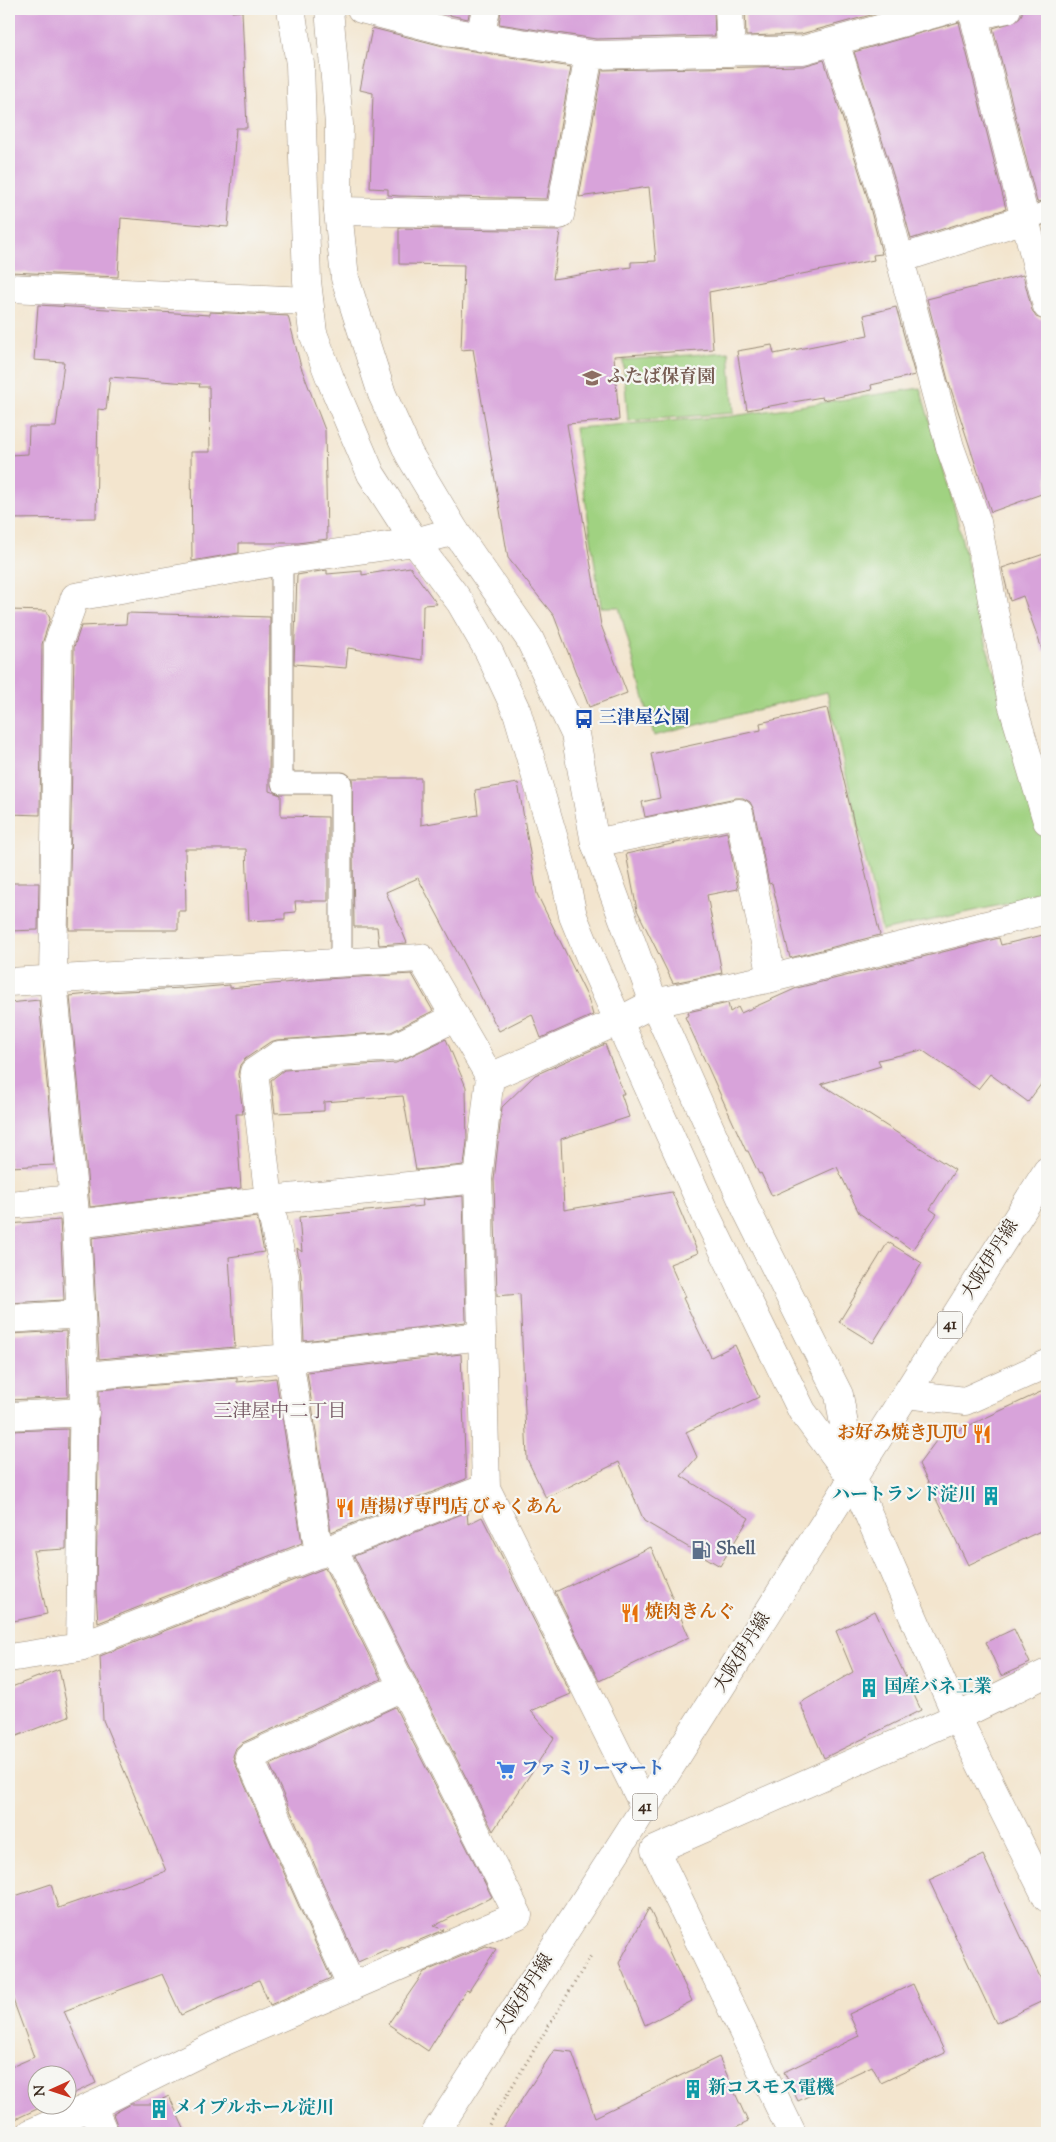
<svg xmlns="http://www.w3.org/2000/svg" width="1056" height="2142" viewBox="0 0 1056 2142" font-family="'Sorts Mill Goudy','Noto Serif JP',serif">
	<style>
		.green { fill: #a0d281; stroke: #6e7e50 }
		.building { fill: #d8a3da }
		.lines { fill: none; stroke-linecap: round; stroke-linejoin: round }
		.service-casing { stroke: #978876; stroke-width: 23 }
		.pedestrian-casing { stroke: #978876; stroke-width: 29 }
		.minor-casing { stroke: #978876; stroke-width: 29 }
		.tertiary-casing { stroke: #978876; stroke-width: 29 }
		.primary-casing { stroke: #978876; stroke-width: 29 }
		.path { stroke: #978876; stroke-width: 3; stroke-dasharray: 1 4; stroke-linecap: butt }
		.service { stroke: #fff; stroke-width: 21 }
		.pedestrian { stroke: #fff; stroke-width: 28 }
		.minor { stroke: #fff; stroke-width: 28 }
		.tertiary { stroke: #fff; stroke-width: 28 }
		.primary { stroke: #fff; stroke-width: 28 }
		.labels { text-anchor: middle; dominant-baseline: central; stroke-width: 4.5; stroke-linejoin: round; paint-order: stroke }
		.shield { fill: #f6f6f2; stroke: #73675e; stroke-width: 1 }
		.shield-label { font-size: 16px; font-weight: bold; fill: #3b2a1e }
		.education-label { font-size: 18px; font-weight: bold; fill: #785e54; stroke: #f6f6f2; text-anchor: start }
		.transit-label { font-size: 18px; font-weight: bold; fill: #164399; stroke: #f6f6f2; text-anchor: start }
		.street-label { font-size: 18px; fill: #3b2a1e; stroke: #f6f6f2 }
		.food-label { font-size: 18px; font-weight: bold; fill: #c56008; stroke: #f6f6f2; text-anchor: start }
		.culture-label { font-size: 18px; font-weight: bold; fill: #0d838f; stroke: #f6f6f2; text-anchor: start }
		.service-label { font-size: 18px; font-weight: bold; fill: #4e5e75; stroke: #f6f6f2; text-anchor: start }
		.shop-label { font-size: 18px; font-weight: bold; fill: #366cbe; stroke: #f6f6f2; text-anchor: start }
		.neighbourhood-label { font-size: 19px; fill: #725460; stroke: #f6f6f2 }
	</style>
	<rect width="100%" height="100%" fill="#f6f6f2"/>
	<filter id="ink" filterUnits="userSpaceOnUse"><feTurbulence type="fractalNoise" baseFrequency=".02" numOctaves="2"/><feDisplacementMap in="SourceGraphic" scale="10" xChannelSelector="R" yChannelSelector="G"/><feConvolveMatrix kernelMatrix="1 2 1 2 8 2 1 2 1" color-interpolation-filters="sRGB"/></filter>
	<filter id="wash" filterUnits="userSpaceOnUse"><feTurbulence type="fractalNoise" baseFrequency=".0096" numOctaves="4" result="noise"/><feDisplacementMap in="SourceGraphic" scale="20" xChannelSelector="R" yChannelSelector="G"/><feGaussianBlur stdDeviation="1.12" result="paint"/><feColorMatrix in="noise" values="0 0 0 0 0 0 0 0 0 0 0 0 0 0 0 0 0 1.4 0 .05"/><feComposite in="paint" operator="in"/></filter>
	<g filter="url(#wash)">
		<rect width="100%" height="100%" fill="#f3e5ce"/>
		<!-- green -->
		<path class="green" d="M 729,352 L 734,413 L 628,421 L 623,360 Z
			M 920,388 L 953,502 L 988,651 L 1047,854 L 1047,895 L 882,931 L 827,692 L 654,736 L 619,607 L 601,607 L 575,428 L 733,416 Z"/>
		<g id="blocks">
			<!-- building -->
			<path class="building" d="M 9,9 L 232,9 L 232,12 L 242,11 L 247,128 L 236,128 L 228,227 L 121,218 L 118,277 L 10,272 Z
				M 422,9 L 470,9 L 468,19 Z
				M 501,9 L 714,9 L 715,36 L 596,39 L 499,24 Z
				M 745,9 L 893,9 L 801,34 L 746,36 Z
				M 1022,9 L 1047,9 L 1047,200 L 1037,202 L 993,28 L 1017,21 L 1022,14 Z
				M 959,22 L 1006,209 L 911,239 L 897,187 L 854,52 Z
				M 372,28 L 443,46 L 571,67 L 547,199 L 399,196 L 388,195 L 388,189 L 370,188 L 373,93 L 360,90 Z
				M 824,60 L 867,196 L 882,254 L 873,255 L 874,260 L 709,292 L 713,349 L 614,356 L 619,420 L 567,424 L 601,625 L 627,693 L 589,707 L 554,616 L 508,558 L 473,349 L 461,350 L 464,265 L 399,264 L 399,228 L 560,231 L 553,279 L 631,267 L 631,262 L 656,261 L 649,187 L 579,197 L 602,70 L 803,66 Z
				M 1023,275 L 1032,310 L 1036,317 L 1047,321 L 1047,492 L 991,512 L 948,380 L 927,299 Z
				M 38,305 L 210,315 L 210,312 L 288,316 L 301,367 L 325,430 L 327,539 L 298,543 L 239,543 L 239,553 L 192,561 L 191,452 L 210,452 L 209,387 L 199,387 L 200,384 L 110,377 L 106,410 L 98,409 L 96,518 L 9,519 L 9,455 L 28,454 L 29,427 L 56,427 L 64,362 L 34,360 Z
				M 896,307 L 915,375 L 871,385 L 872,390 L 823,400 L 822,397 L 747,410 L 737,351 L 772,345 L 774,354 L 868,335 L 864,315 Z
				M 1047,553 L 1047,651 L 1043,652 L 1023,596 L 1010,601 L 1002,568 Z
				M 410,567 L 437,604 L 423,605 L 422,660 L 348,648 L 346,668 L 294,664 L 297,575 L 327,570 L 327,574 L 362,571 L 362,575 Z
				M 9,610 L 47,611 L 50,619 L 42,644 L 40,815 L 9,814 Z
				M 127,613 L 270,617 L 269,791 L 281,795 L 281,816 L 328,817 L 328,901 L 295,901 L 296,912 L 285,913 L 285,919 L 249,921 L 246,849 L 185,849 L 186,911 L 178,911 L 178,930 L 69,930 L 74,647 L 81,626 L 126,624 Z
				M 827,708 L 880,935 L 790,958 L 772,883 L 769,884 L 754,810 L 750,802 L 743,798 L 736,798 L 645,817 L 642,802 L 660,798 L 651,754 L 761,730 L 760,723 Z
				M 352,778 L 421,778 L 421,825 L 478,815 L 475,790 L 518,783 L 537,894 L 588,998 L 593,1015 L 541,1038 L 532,1014 L 499,1031 L 418,878 L 386,892 L 407,943 L 379,945 L 377,927 L 354,927 Z
				M 727,832 L 738,889 L 707,895 L 722,973 L 673,983 L 637,910 L 626,854 Z
				M 9,883 L 39,883 L 38,930 L 9,931 Z
				M 1047,934 L 1047,1076 L 1028,1102 L 990,1074 L 978,1089 L 922,1050 L 878,1060 L 881,1066 L 821,1084 L 955,1170 L 930,1209 L 937,1214 L 912,1250 L 859,1213 L 837,1167 L 772,1196 L 761,1173 L 759,1174 L 748,1151 L 746,1151 L 685,1017 L 689,1015 L 688,1012 L 728,1003 L 730,1012 L 738,1007 L 741,1013 L 797,988 L 999,938 L 1001,945 Z
				M 412,974 L 433,1011 L 391,1032 L 277,1040 L 270,1042 L 245,1059 L 240,1065 L 238,1074 L 243,1114 L 236,1114 L 241,1188 L 90,1207 L 70,996 L 108,992 L 182,988 L 182,989 L 230,985 L 230,988 L 325,979 Z
				M 39,1000 L 55,1165 L 9,1167 L 9,1003 Z
				M 446,1039 L 466,1087 L 467,1142 L 464,1165 L 416,1170 L 403,1096 L 324,1102 L 324,1111 L 275,1113 L 271,1080 L 284,1070 L 396,1063 Z
				M 605,1044 L 624,1094 L 621,1094 L 629,1117 L 561,1139 L 564,1210 L 672,1192 L 698,1253 L 670,1264 L 685,1297 L 683,1298 L 711,1357 L 735,1345 L 759,1397 L 686,1432 L 697,1457 L 681,1476 L 749,1518 L 720,1566 L 644,1521 L 619,1462 L 546,1498 L 527,1459 L 520,1294 L 497,1296 L 494,1180 L 502,1107 L 535,1075 Z
				M 463,1196 L 466,1322 L 304,1341 L 301,1274 L 297,1248 L 302,1252 L 299,1217 L 423,1206 L 422,1200 Z
				M 257,1217 L 264,1252 L 229,1257 L 235,1347 L 99,1359 L 92,1238 Z
				M 60,1220 L 64,1300 L 9,1303 L 9,1224 Z
				M 888,1242 L 922,1263 L 873,1343 L 839,1322 Z
				M 66,1331 L 68,1397 L 9,1400 L 9,1334 Z
				M 461,1354 L 466,1479 L 331,1532 L 307,1372 Z
				M 237,1378 L 237,1382 L 276,1378 L 302,1543 L 98,1623 L 96,1592 L 99,1390 Z
				M 1047,1389 L 1047,1528 L 968,1565 L 919,1464 L 936,1441 Z
				M 68,1429 L 66,1549 L 33,1551 L 47,1614 L 9,1622 L 9,1431 Z
				M 467,1512 L 468,1524 L 482,1517 L 571,1694 L 531,1711 L 554,1738 L 493,1831 L 354,1556 Z
				M 651,1547 L 689,1637 L 599,1681 L 555,1592 Z
				M 325,1568 L 381,1679 L 242,1743 L 236,1748 L 233,1756 L 235,1763 L 331,1978 L 270,2005 L 259,1980 L 181,2015 L 162,1974 L 64,2011 L 96,2083 L 68,2096 L 68,2074 L 38,2074 L 38,2104 L 48,2104 L 9,2122 L 9,2068 L 34,2057 L 9,1989 L 9,1898 L 51,1884 L 58,1908 L 166,1871 L 103,1720 L 100,1656 Z
				M 875,1611 L 921,1710 L 824,1758 L 800,1703 L 853,1672 L 836,1631 Z
				M 1014,1629 L 1030,1663 L 1001,1676 L 986,1642 Z
				M 59,1669 L 69,1716 L 9,1739 L 9,1688 Z
				M 395,1707 L 492,1897 L 434,1926 L 444,1930 L 391,1952 L 385,1950 L 358,1962 L 270,1765 Z
				M 983,1855 L 1047,1992 L 1047,1999 L 996,2023 L 929,1880 Z
				M 649,1908 L 692,2001 L 645,2025 L 619,1963 Z
				M 486,1946 L 496,1949 L 469,1991 L 466,1990 L 428,2051 L 388,2024 L 424,1972 Z
				M 913,1984 L 945,2053 L 881,2083 L 872,2066 L 798,2101 L 784,2072 L 859,2036 L 849,2014 Z
				M 554,2050 L 572,2052 L 595,2117 L 719,2057 L 748,2122 L 725,2133 L 500,2133 Z
				M 169,2096 L 186,2133 L 120,2133 L 113,2114 L 131,2104 L 152,2104 Z"/>
		</g>
	</g>
	<g filter="url(#ink)">
		<use href="#blocks" fill-opacity="0" stroke="#978876" stroke-width="1"/>
		<g class="lines">
			<!-- service casing -->
			<g class="service-casing">
				<path id="service" d="M 1025,219 L 1047,212
					M 282,561 L 282,783 L 341,783 L 341,963"/>
			</g>
			<!-- pedestrian casing -->
			<g class="pedestrian-casing">
				<path id="pedestrian" d="M 9,1205 L 73,1199
					M 76,1224 L 269,1200 L 478,1179
					M 9,1319 L 81,1314
					M 289,1358 L 285,1275 L 269,1200 L 254,1072 L 279,1055 L 395,1047 L 456,1017
					M 84,1376 L 289,1358 L 482,1336"/>
			</g>
			<!-- minor casing -->
			<g class="minor-casing">
				<path id="minor" d="M 361,9 L 446,31 L 595,55 L 803,50 L 951,9
					M 729,9 L 731,52
					M 972,9 L 1047,306
					M 973,16 L 1007,9
					M 480,37 L 486,9
					M 835,42 L 882,192 L 950,447 L 977,522 L 1012,704 L 1047,821
					M 338,211 L 560,215 L 589,54
					M 900,259 L 1025,219
					M 9,288 L 309,301
					M 595,843 L 739,813 L 772,978
					M 9,982 L 421,958 L 490,1077 L 478,1179 L 486,1488 L 645,1808
					M 490,1077 L 619,1021 L 654,1003 L 772,978 L 1047,910
					M 289,1358 L 319,1554
					M 907,1394 L 965,1401 L 1047,1364
					M 9,1416 L 85,1412
					M 80,1647 L 84,1376 L 76,1224 L 53,980 L 58,644 L 75,597 L 282,561 L 415,542 L 455,531
					M 9,1658 L 80,1647 L 486,1488
					M 352,1987 L 249,1757 L 402,1687
					M 92,2106 L 104,2133
					M 31,2133 L 103,2101 L 216,2045 L 518,1915 L 333,1549
					M 792,2133 L 655,1850 L 957,1717 L 1047,1673"/>
			</g>
			<!-- tertiary casing -->
			<g class="tertiary-casing">
				<path id="tertiary" d="M 291,9 L 300,64 L 307,281 L 313,333 L 330,378 L 371,474 L 415,542 L 460,602 L 489,652 L 517,712 L 564,873 L 573,916 L 591,960 L 706,1215 L 802,1411 L 850,1476
					M 329,9 L 339,124 L 338,211 L 345,278 L 382,394 L 409,454 L 455,531 L 529,638 L 575,734 L 595,843 L 654,1003 L 747,1211 L 839,1395 L 853,1479 L 957,1717 L 1047,1898"/>
			</g>
			<!-- primary casing -->
			<g class="primary-casing">
				<path id="primary" d="M 435,2133 L 636,1821 L 1047,1171"/>
			</g>
			<!-- path -->
			<path class="path" d="M 484,2133 L 592,1954"/>
			<!-- service -->
			<use href="#service" class="service"/>
			<!-- pedestrian -->
			<use href="#pedestrian" class="pedestrian"/>
			<!-- minor -->
			<use href="#minor" class="minor"/>
			<!-- tertiary -->
			<use href="#tertiary" class="tertiary"/>
			<!-- primary -->
			<use href="#primary" class="primary"/>
		</g>
	</g>
	<!-- icons -->
	<defs>
		<g id="school-bare" transform="scale(1.5)"><path d="M0-5L7-2L0 1L-7-2ZM-4 1L0 2.5L4 1V4Q0 6-4 4Z" fill="#8d6e63" stroke="#f6f6f2" stroke-width="2.5" paint-order="stroke"/></g>
		<g id="bus-bare" transform="scale(1.5)"><path d="M-5-6H5V4H4V6H2V4H-2V6H-4V4H-5ZM-3.5-4V0h7V-4ZM-3.5 1.2v1.5H-2V1.2ZM2 1.2v1.5H3.5V1.2Z" fill="#1a4fb4" stroke="#f6f6f2" stroke-width="2.5" paint-order="stroke"/></g>
		<g id="restaurant-bare" transform="scale(1.5)"><path d="M-5-6h1v4h1v-4h1v4h1v-4h1v5L-1.5 .5V6h-2V.5L-5-1ZM5-6V6H3V1.5H1.5Q1.5-4 5-6Z" fill="#e8710a" stroke="#f6f6f2" stroke-width="2.5" paint-order="stroke"/></g>
		<g id="building-bare" transform="scale(1.5)"><path d="M-4-6H4V6H1V3H-1V6H-4ZM-2.5-4.3h1.7v1.8h-1.7ZM.8-4.3h1.7v1.8H.8ZM-2.5-1h1.7V.8h-1.7ZM.8-1h1.7V.8H.8Z" fill="#0f9aa8" stroke="#f6f6f2" stroke-width="2.5" paint-order="stroke"/></g>
		<g id="fuel-bare" transform="scale(1.5)"><path d="M-5.5-6h7V0h2V4h1.3V-2.5L3-4.5l.8-.8L6-3V5H2.5V1h-1V6h-7ZM-4.2-4.7v3.2H.2V-4.7Z" fill="#5c6f8a" stroke="#f6f6f2" stroke-width="2.5" paint-order="stroke"/></g>
		<g id="supermarket-bare" transform="scale(1.5)"><path d="M-6-5.5h2.5l.6 2H6L4.5 2H-2.5L-4.4-4H-6ZM-1.5 3.2a1.3 1.3 0 1 0 .1 0ZM3 3.2a1.3 1.3 0 1 0 .1 0Z" fill="#3f7fe0" stroke="#f6f6f2" stroke-width="2.5" paint-order="stroke"/></g>
	</defs>
	<g fill-rule="evenodd">
		<use href="#school-bare" x="592" y="378"/>
		<use href="#bus-bare" x="584" y="719"/>
		<use href="#restaurant-bare" x="982" y="1434"/>
		<use href="#building-bare" x="991" y="1496"/>
		<use href="#restaurant-bare" x="345" y="1508"/>
		<use href="#fuel-bare" x="701" y="1550"/>
		<use href="#restaurant-bare" x="630" y="1613"/>
		<use href="#building-bare" x="869" y="1688"/>
		<use href="#supermarket-bare" x="506" y="1770"/>
		<use href="#building-bare" x="693" y="2089"/>
		<use href="#building-bare" x="159" y="2109"/>
	</g>
	<g class="labels">
		<!-- shield labels -->
		<g class="shield">
			<rect x="937.5" y="1311.5" width="25" height="27" rx="4"/>
			<rect x="632.5" y="1793.5" width="25" height="27" rx="4"/>
		</g>
		<g class="shield-label">
			<text x="950" y="1325">41</text>
			<text x="645" y="1807">41</text>
		</g>
		<!-- education labels -->
		<g class="education-label">
			<text x="607" y="378">ふたば保育園</text>
		</g>
		<!-- transit labels -->
		<g class="transit-label">
			<text x="599" y="719">三津屋公園</text>
		</g>
		<!-- street labels -->
		<g class="street-label">
			<text transform="translate(991 1260) rotate(-58)">大阪伊丹線</text>
			<text transform="translate(743 1653) rotate(-58)">大阪伊丹線</text>
			<text transform="translate(525 1994) rotate(-57)">大阪伊丹線</text>
		</g>
		<!-- food labels -->
		<g class="food-label">
			<text x="967" y="1434" text-anchor="end">お好み焼きJUJU</text>
			<text x="360" y="1508">唐揚げ専門店 びゃくあん</text>
			<text x="645" y="1613">焼肉きんぐ</text>
		</g>
		<!-- culture labels -->
		<g class="culture-label">
			<text x="976" y="1496" text-anchor="end">ハートランド淀川</text>
			<text x="884" y="1688">国産バネ工業</text>
			<text x="708" y="2089">新コスモス電機</text>
			<text x="174" y="2109">メイプルホール淀川</text>
		</g>
		<!-- service labels -->
		<g class="service-label">
			<text x="716" y="1550">Shell</text>
		</g>
		<!-- shop labels -->
		<g class="shop-label">
			<text x="521" y="1770">ファミリーマート</text>
		</g>
		<!-- neighbourhood labels -->
		<g class="neighbourhood-label">
			<text x="280" y="1412">三津屋中二丁目</text>
		</g>
	</g>
	<!-- margin -->
	<rect width="1056" height="2142" fill="none" stroke="#f6f6f2" stroke-width="30"/>
	<!-- north arrow -->
	<g transform="translate(52 2090) rotate(267)"><circle r="24" fill="#f6f6f2" stroke="#aba49d"/>
	<path d="M0-4L9 19L0 12L-9 19Z" fill="#c8321e"/>
	<text y="-8" font-size="14" font-weight="bold" text-anchor="middle" fill="#3b2a1e">N</text>
	</g>
</svg>
